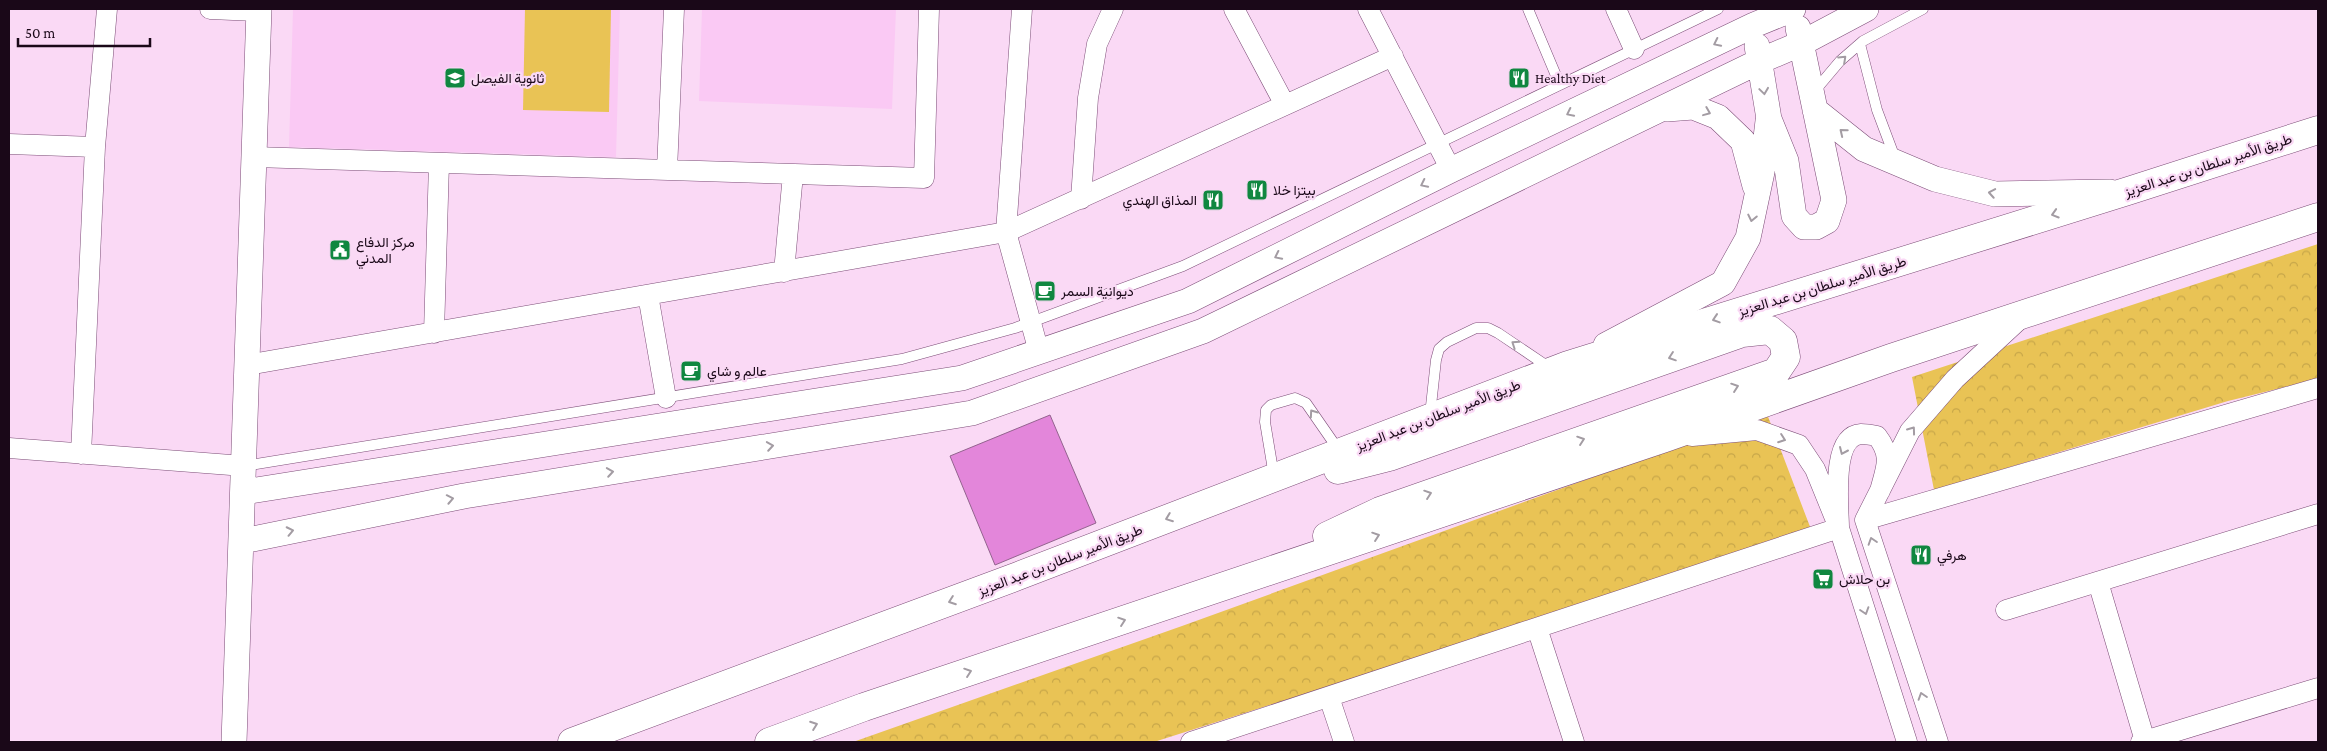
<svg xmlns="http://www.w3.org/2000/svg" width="2327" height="751" viewBox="0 0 2327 751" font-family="'Crimson Pro',Vazirmatn,serif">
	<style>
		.built { fill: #fac9f4 }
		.park { fill: url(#park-crowns) }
		.garden { fill: #e9c355 }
		.building { fill: #e386da; stroke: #93638e }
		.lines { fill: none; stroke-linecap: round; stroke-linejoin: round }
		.service-casing { stroke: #7c4d77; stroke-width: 11 }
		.minor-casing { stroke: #7c4d77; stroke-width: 21 }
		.tertiary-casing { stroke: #7c4d77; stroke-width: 26 }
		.trunk-casing { stroke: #7c4d77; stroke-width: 29 }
		.service { stroke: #fff; stroke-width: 10 }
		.minor { stroke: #fff; stroke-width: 20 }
		.tertiary { stroke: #fff; stroke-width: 25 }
		.trunk { stroke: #fff; stroke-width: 28 }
		.oneway { stroke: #a39ca3 }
		.labels { text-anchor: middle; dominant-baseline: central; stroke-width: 4.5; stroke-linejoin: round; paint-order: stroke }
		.poi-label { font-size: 14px; fill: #1a0818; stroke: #fad9f5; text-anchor: start }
		.street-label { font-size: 14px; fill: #1a0818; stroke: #fad9f5 }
	</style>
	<defs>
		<pattern id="park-crowns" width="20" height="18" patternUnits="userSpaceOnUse" patternTransform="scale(1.25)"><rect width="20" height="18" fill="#e9c355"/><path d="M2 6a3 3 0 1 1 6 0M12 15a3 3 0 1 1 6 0" fill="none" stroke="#c7a649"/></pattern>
	</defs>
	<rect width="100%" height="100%" fill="#fad9f5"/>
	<!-- built -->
	<path class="built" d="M 293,9 L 620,9 L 616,157 L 289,147 Z
		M 702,9 L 896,9 L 892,109 L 699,101 Z"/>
	<!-- park -->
	<path class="park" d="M 2318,244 L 2318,379 L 2228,401 L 1934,490 L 1912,377 Z
		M 1767,414 L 1812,532 L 1154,742 L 853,742 L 1182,626 Z"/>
	<!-- garden -->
	<path class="garden" d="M 525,9 L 611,9 L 609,112 L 523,110 Z"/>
	<!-- building -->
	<path class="building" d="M 1050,415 L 1096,523 L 995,565 L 950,456 Z"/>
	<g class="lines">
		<!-- service casing -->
		<g class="service-casing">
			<path id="service" d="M 1528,9 L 1560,85
				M 1860,44 L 1877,110 L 1895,158
				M 1813,93 L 1840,61 L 1863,41 L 1923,9
				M 1430,415 L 1436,360 L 1439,349 L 1447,342 L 1476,328 L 1488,328 L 1498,333 L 1550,368
				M 244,466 L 902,359 L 1015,328 L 1183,266 L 1718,9
				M 1274,476 L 1265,422 L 1266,410 L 1271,405 L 1295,398 L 1306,403 L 1340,452"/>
		</g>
		<!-- minor casing -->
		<g class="minor-casing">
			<path id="minor" d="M 210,9 L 259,11
				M 1022,9 L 1006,232 L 1039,352
				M 1234,9 L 1285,105
				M 1368,9 L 1451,170
				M 1616,9 L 1634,49
				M 9,144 L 95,147
				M 254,157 L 924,178 L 929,9
				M 667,170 L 674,9
				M 1081,199 L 1088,98 L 1097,44 L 1113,9
				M 784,272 L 793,174
				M 648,295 L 666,398
				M 434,333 L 439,163
				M 247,365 L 1006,232 L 1393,56
				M 1692,436 L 1757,430 L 1799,445 L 1815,469 L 1839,528 L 1907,742
				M 9,448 L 244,466
				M 81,454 L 95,147 L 107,9
				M 1865,520 L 2318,388
				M 2098,582 L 2145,741
				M 2006,610 L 2318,514
				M 1537,628 L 1574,742
				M 1329,697 L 1344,742
				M 1191,742 L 1839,528 C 1839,507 1830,436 1861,434 C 1866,434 1872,435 1877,436 C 1893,457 1886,467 1880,491
				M 1938,742 L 1865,520 L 1910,431 L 1955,379 L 2022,317
				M 2141,742 L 2318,688"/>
		</g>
		<!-- tertiary casing -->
		<g class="tertiary-casing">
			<path id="tertiary" d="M 1757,46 L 1769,119 L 1786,161 L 1794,216 L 1804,227 L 1816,227 L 1827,221 L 1834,200 L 1798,28
				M 1667,109 L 1693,107 L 1718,117 L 1743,141 L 1755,186
				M 1815,110 L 1864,149 L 1935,179 L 1995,194 L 2110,192
				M 1606,345 L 1723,283 L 1748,238 L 1762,172 L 1768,121
				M 244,492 L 962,378 L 1188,301 L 1451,170 L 1754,25 L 1793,9
				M 243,541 L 464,496 L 972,413 L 1203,331 L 1760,61 L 1802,43 L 1866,9
				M 234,742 L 259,9"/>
		</g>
		<!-- trunk casing -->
		<g class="trunk-casing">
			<path id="trunk" d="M 1327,536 L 1380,511 L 1776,372 L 1786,357 L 1783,341 L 1770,330 L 1742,333 L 1389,457 L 1338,470
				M 572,742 L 1018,576 L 1568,365 L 2128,191 L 2318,130
				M 769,742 L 864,707 L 1665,438 L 1891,358 L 2318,217"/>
		</g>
		<!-- service -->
		<use href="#service" class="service"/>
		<!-- minor -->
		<use href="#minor" class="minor"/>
		<!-- tertiary -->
		<use href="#tertiary" class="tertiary"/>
		<!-- trunk -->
		<use href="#trunk" class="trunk"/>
	</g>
	<!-- one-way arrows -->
	<defs><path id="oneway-chevron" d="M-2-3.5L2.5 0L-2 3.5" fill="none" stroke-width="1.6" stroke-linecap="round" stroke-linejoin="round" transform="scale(1.25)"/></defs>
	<g class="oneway">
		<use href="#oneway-chevron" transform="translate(1717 43) rotate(154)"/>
		<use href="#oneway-chevron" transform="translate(1843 59) rotate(-43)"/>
		<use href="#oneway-chevron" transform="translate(1764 91) rotate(82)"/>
		<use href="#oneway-chevron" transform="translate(1707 112) rotate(22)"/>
		<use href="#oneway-chevron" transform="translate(1570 113) rotate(154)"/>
		<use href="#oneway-chevron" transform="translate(1843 132) rotate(-141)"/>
		<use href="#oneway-chevron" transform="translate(1424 184) rotate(154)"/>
		<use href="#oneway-chevron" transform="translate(1992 193) rotate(-170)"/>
		<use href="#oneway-chevron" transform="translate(2055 214) rotate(163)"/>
		<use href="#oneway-chevron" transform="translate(1752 218) rotate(102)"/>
		<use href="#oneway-chevron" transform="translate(1278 256) rotate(154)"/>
		<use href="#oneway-chevron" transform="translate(1716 319) rotate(162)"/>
		<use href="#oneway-chevron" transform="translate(1515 344) rotate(-146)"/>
		<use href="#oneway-chevron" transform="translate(1672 357) rotate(161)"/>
		<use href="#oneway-chevron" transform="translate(1735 387) rotate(-19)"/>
		<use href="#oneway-chevron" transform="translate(1313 413) rotate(-125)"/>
		<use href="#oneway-chevron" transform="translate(1912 430) rotate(-54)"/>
		<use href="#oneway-chevron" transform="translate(1782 439) rotate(20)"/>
		<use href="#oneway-chevron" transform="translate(1581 440) rotate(-19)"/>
		<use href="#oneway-chevron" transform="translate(770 446) rotate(-9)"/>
		<use href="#oneway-chevron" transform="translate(1843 451) rotate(114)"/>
		<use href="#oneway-chevron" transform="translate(610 472) rotate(-9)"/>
		<use href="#oneway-chevron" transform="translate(1428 494) rotate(-19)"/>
		<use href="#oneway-chevron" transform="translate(450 499) rotate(-11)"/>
		<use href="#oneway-chevron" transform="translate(1169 518) rotate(159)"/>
		<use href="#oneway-chevron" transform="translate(290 531) rotate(-12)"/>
		<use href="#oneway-chevron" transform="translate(1376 536) rotate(-19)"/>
		<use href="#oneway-chevron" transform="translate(1872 541) rotate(-108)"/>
		<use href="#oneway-chevron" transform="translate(952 601) rotate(160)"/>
		<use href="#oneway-chevron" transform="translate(1865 611) rotate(72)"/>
		<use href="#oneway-chevron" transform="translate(1122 621) rotate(-19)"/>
		<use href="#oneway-chevron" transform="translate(968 672) rotate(-19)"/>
		<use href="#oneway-chevron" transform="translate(1922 696) rotate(-108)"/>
		<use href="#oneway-chevron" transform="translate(814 725) rotate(-20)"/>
	</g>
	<!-- icons -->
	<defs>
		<g id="school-square" transform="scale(1.125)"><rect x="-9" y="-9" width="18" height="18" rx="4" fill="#108740" stroke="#fad9f5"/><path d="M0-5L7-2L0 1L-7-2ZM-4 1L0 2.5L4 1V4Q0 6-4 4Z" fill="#fff"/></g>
		<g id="restaurant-square" transform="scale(1.125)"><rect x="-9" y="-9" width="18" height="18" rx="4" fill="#108740" stroke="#fad9f5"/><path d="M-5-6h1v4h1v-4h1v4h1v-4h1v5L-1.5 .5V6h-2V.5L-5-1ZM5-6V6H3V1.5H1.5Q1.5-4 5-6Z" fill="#fff"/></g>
		<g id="civic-square" transform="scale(1.125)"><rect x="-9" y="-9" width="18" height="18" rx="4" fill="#108740" stroke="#fad9f5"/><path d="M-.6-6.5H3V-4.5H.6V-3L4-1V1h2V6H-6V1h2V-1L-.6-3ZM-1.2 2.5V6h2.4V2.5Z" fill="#fff"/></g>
		<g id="cafe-square" transform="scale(1.125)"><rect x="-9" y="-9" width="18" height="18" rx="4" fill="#108740" stroke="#fad9f5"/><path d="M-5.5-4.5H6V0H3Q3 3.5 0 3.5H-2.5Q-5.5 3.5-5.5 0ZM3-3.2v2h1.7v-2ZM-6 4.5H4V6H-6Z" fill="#fff"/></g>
		<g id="supermarket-square" transform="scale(1.125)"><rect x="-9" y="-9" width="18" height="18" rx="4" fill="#108740" stroke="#fad9f5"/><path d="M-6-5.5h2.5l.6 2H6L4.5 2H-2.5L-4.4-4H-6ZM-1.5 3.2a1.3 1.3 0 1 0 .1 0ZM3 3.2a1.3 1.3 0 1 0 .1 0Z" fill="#fff"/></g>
	</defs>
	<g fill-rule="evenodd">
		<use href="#school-square" x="455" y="78"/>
		<use href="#restaurant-square" x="1519" y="78"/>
		<use href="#restaurant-square" x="1257" y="190"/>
		<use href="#restaurant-square" x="1213" y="200"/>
		<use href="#civic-square" x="340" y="250"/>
		<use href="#cafe-square" x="1045" y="291"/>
		<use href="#cafe-square" x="691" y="371"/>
		<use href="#restaurant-square" x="1921" y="555"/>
		<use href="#supermarket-square" x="1823" y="579"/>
	</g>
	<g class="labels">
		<!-- poi labels -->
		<g class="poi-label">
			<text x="471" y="78">ثانوية الفيصل</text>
			<text x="1535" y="78">Healthy Diet</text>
			<text x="1273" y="190">بيتزا خلا</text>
			<text x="1197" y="200" text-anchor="end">المذاق الهندي</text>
			<text x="356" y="242">مركز الدفاع<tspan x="356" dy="16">المدني</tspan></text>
			<text x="1061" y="291">ديوانية السمر</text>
			<text x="707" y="371">عالم و شاي</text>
			<text x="1937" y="555">هرفي</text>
			<text x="1839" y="579">بن حلاش</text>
		</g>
		<!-- street labels -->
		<g class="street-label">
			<text transform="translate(2208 165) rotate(-18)">طريق الأمير سلطان بن عبد العزيز</text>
			<text transform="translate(1822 286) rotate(-17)">طريق الأمير سلطان بن عبد العزيز</text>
			<text transform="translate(1438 415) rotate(-21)">طريق الأمير سلطان بن عبد العزيز</text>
			<text transform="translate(1060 560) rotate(-21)">طريق الأمير سلطان بن عبد العزيز</text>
		</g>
	</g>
	<!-- border -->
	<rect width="2327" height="751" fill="none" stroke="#1a0818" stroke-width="20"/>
	<!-- scale -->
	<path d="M18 38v8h132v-8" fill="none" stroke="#1a0818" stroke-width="2.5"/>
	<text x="25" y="38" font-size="15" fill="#1a0818" stroke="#fad9f5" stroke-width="4" paint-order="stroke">50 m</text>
</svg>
